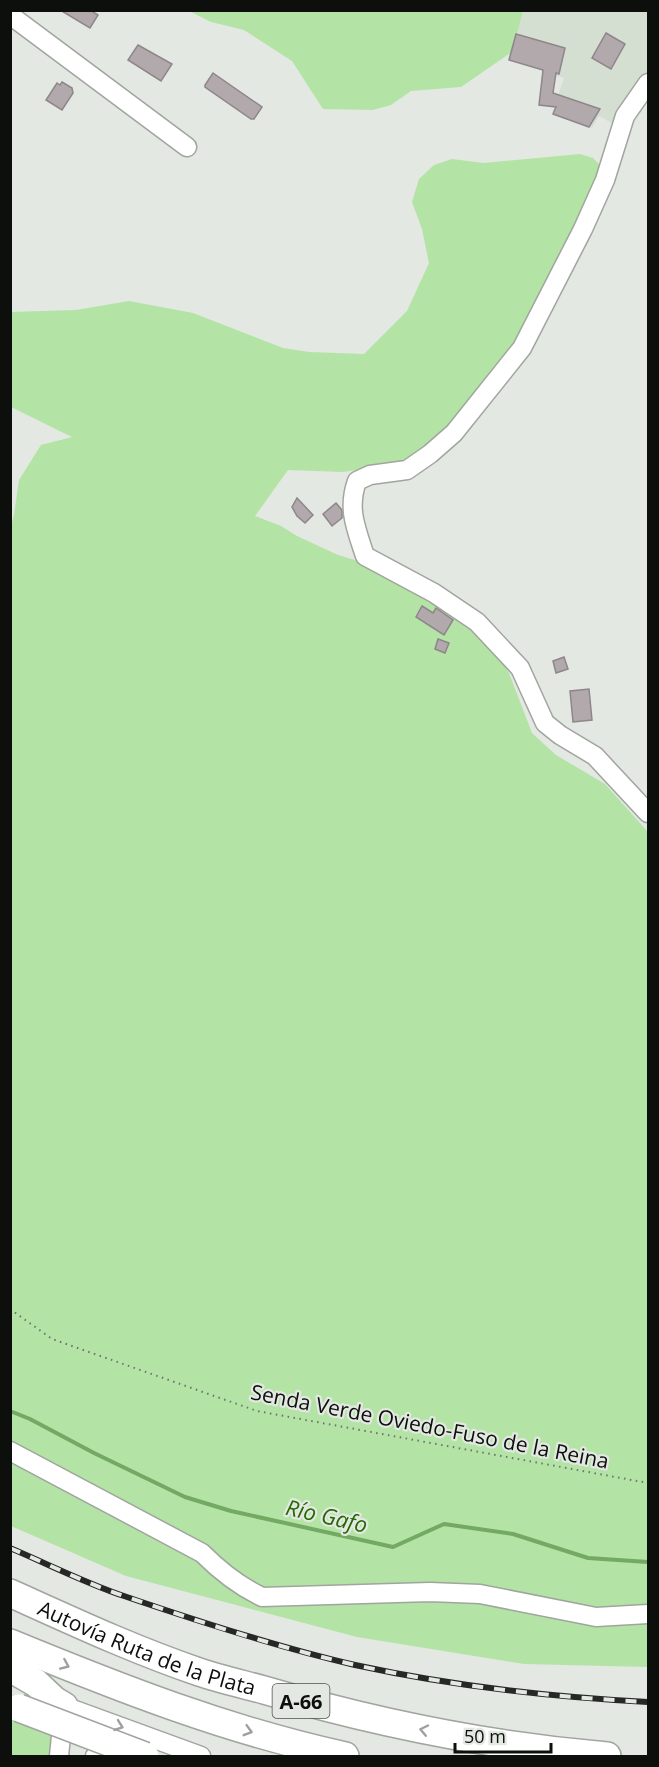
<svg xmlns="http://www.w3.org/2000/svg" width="659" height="1767" viewBox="0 0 659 1767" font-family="'Open Sans',sans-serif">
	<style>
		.built { fill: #d4ded1 }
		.green { fill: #b3e3a5 }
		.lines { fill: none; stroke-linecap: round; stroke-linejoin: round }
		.stream { stroke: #73a963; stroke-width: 4 }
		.building { fill: #b1a9ac; stroke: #8e868a; stroke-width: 1.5 }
		.minor-casing { stroke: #a0a59e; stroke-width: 21 }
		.highway-casing { stroke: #a0a59e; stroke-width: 30 }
		.path { stroke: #707370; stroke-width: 2; stroke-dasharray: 1.5 4.5; stroke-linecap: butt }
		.minor { stroke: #fff; stroke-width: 18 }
		.highway { stroke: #fff; stroke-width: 27 }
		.rail-casing { stroke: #262825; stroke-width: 6 }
		.rail { stroke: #e3e8e2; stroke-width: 4; stroke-dasharray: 11; stroke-linecap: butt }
		.highway-bridge-casing { stroke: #a0a59e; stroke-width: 30; stroke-linecap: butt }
		.highway-bridge { stroke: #fff; stroke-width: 27 }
		.oneway { stroke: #9e9f9e }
		.labels { text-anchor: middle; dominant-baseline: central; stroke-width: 4.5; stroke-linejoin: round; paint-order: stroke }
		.shield { fill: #e3e8e2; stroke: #4d504d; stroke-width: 1.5 }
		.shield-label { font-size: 20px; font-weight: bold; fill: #0d0f0d }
		.street-label { font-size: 21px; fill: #0d0f0d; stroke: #e3e8e2 }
		.water-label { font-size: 22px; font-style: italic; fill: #256901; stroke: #e3e8e2 }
	</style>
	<rect width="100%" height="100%" fill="#e3e8e2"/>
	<!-- built -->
	<path class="built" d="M 522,11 L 648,11 L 648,73 L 617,126 L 599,116 L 592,128 L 552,113 L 564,78 L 508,59 Z"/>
	<!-- green -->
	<path class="green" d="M 189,11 L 523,11 L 512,52 L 461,87 L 411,91 L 391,105 L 373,110 L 323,109 L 292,61 L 244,30 L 211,22 Z
		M 580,154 L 593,158 L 601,166 L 598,182 L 516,348 L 461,414 L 433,441 L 403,463 L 343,472 L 288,470 L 255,516 L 281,526 L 297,536 L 338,555 L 375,566 L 414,587 L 487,640 L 509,673 L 532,733 L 556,755 L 605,784 L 648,832 L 648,1667 L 524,1664 L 357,1637 L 126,1576 L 11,1526 L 11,526 L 14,515 L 19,480 L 41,445 L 72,437 L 11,407 L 10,312 L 76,310 L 129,301 L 193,313 L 283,348 L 309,352 L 364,354 L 407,311 L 429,263 L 422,229 L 412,202 L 419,179 L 434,165 L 452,159 L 483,163 Z
		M 10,1716 L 52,1734 L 50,1756 L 11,1756 Z"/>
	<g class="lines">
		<!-- stream -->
		<path class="stream" d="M 10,1411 L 30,1419 L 94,1453 L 185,1497 L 231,1511 L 393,1547 L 444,1524 L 513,1534 L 588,1558 L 648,1562"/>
	</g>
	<!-- building -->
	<path class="building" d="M 60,10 L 90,10 L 98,15 L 90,28 Z
		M 606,33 L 625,44 L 611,69 L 592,58 Z
		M 516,34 L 565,48 L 559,74 L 556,73 L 553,93 L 600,109 L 589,127 L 553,114 L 556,107 L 539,105 L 543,70 L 509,60 Z
		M 138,45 L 172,64 L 161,81 L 128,60 Z
		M 213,73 L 262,107 L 254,119 L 251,119 L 205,87 L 205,85 Z
		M 62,82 L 72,88 L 73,93 L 62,110 L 46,100 L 57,83 L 60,85 Z
		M 297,498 L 313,515 L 305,523 L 297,516 L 292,507 Z
		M 336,503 L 342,510 L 342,518 L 332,526 L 323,514 Z
		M 422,606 L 433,613 L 436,608 L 453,620 L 444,635 L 416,617 Z
		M 438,639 L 449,643 L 445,653 L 435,649 Z
		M 564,657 L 568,669 L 556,673 L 553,661 Z
		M 589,689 L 592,720 L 573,722 L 570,691 Z"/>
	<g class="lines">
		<!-- minor casing -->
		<g class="minor-casing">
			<path id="minor" d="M 10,15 L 187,147
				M 648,83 L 625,116 L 605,180 L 583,229 L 522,348 L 454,433 L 430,454 L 407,470 L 370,475 L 357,481 C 347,509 356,528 365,556 L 434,593 L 477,622 L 520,668 L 545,723 L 560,735 L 595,756 L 648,813
				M 10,1451 L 202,1553 C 220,1571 239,1586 262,1597 L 430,1592 L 480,1594 L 596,1617 L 648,1614
				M 59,1756 L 64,1706 L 201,1756
				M 95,1756 L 97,1756"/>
		</g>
		<!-- highway casing -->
		<g class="highway-casing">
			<g id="highway">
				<path id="s1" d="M 10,1593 C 72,1621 134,1650 199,1672 C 220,1679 242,1684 264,1690 C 376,1723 490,1746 607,1756"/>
				<path d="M 10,1643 C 122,1689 227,1730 345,1756"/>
				<path d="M 10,1668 L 36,1683 L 54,1700 L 64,1706"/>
			</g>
		</g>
		<!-- path -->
		<path class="path" d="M 10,1309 L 52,1339 L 257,1411 L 648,1483"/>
		<!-- minor -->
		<use href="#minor" class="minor"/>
		<!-- highway -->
		<use href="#highway" class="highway"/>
		<!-- rail casing -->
		<g class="rail-casing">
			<path id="rail" d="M 10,1548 C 48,1564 85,1583 124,1596 C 200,1622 277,1647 355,1665 C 452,1686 550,1697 648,1702"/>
		</g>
		<!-- rail -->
		<use href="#rail" class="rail"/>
		<!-- highway-bridge casing -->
		<g class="highway-bridge-casing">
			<path id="highway-bridge" d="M 19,1708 L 145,1756"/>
		</g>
		<!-- highway-bridge -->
		<use href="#highway-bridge" class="highway-bridge"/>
	</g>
	<!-- one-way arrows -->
	<defs><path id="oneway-chevron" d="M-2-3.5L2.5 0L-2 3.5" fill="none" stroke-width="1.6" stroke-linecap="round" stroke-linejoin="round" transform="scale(1.5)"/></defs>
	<g class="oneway">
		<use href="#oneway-chevron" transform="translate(65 1665) rotate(23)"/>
		<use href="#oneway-chevron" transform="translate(119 1726) rotate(20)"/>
		<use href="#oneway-chevron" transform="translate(424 1730) rotate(-168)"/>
		<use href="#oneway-chevron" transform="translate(248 1731) rotate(16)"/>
	</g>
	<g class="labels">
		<!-- shield labels -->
		<rect class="shield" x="272.5" y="1684" width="57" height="34" rx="4.5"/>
		<g class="shield-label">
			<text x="301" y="1701">A-66</text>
		</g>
		<!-- street labels -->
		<g class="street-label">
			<text transform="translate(430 1426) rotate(11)">Senda Verde Oviedo-Fuso de la Reina</text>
			<text stroke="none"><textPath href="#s1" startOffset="148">Autovía Ruta de la Plata</textPath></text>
		</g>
		<!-- water labels -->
		<g class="water-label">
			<text transform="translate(327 1515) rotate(13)">Río Gafo</text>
		</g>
	</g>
	<!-- border -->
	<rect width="659" height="1767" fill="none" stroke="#0d0f0d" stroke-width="24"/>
	<!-- scale -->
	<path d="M455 1743v9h96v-9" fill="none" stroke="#0d0f0d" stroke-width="3"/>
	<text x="464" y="1743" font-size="18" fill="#0d0f0d" stroke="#e3e8e2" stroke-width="4.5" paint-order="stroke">50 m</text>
</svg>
